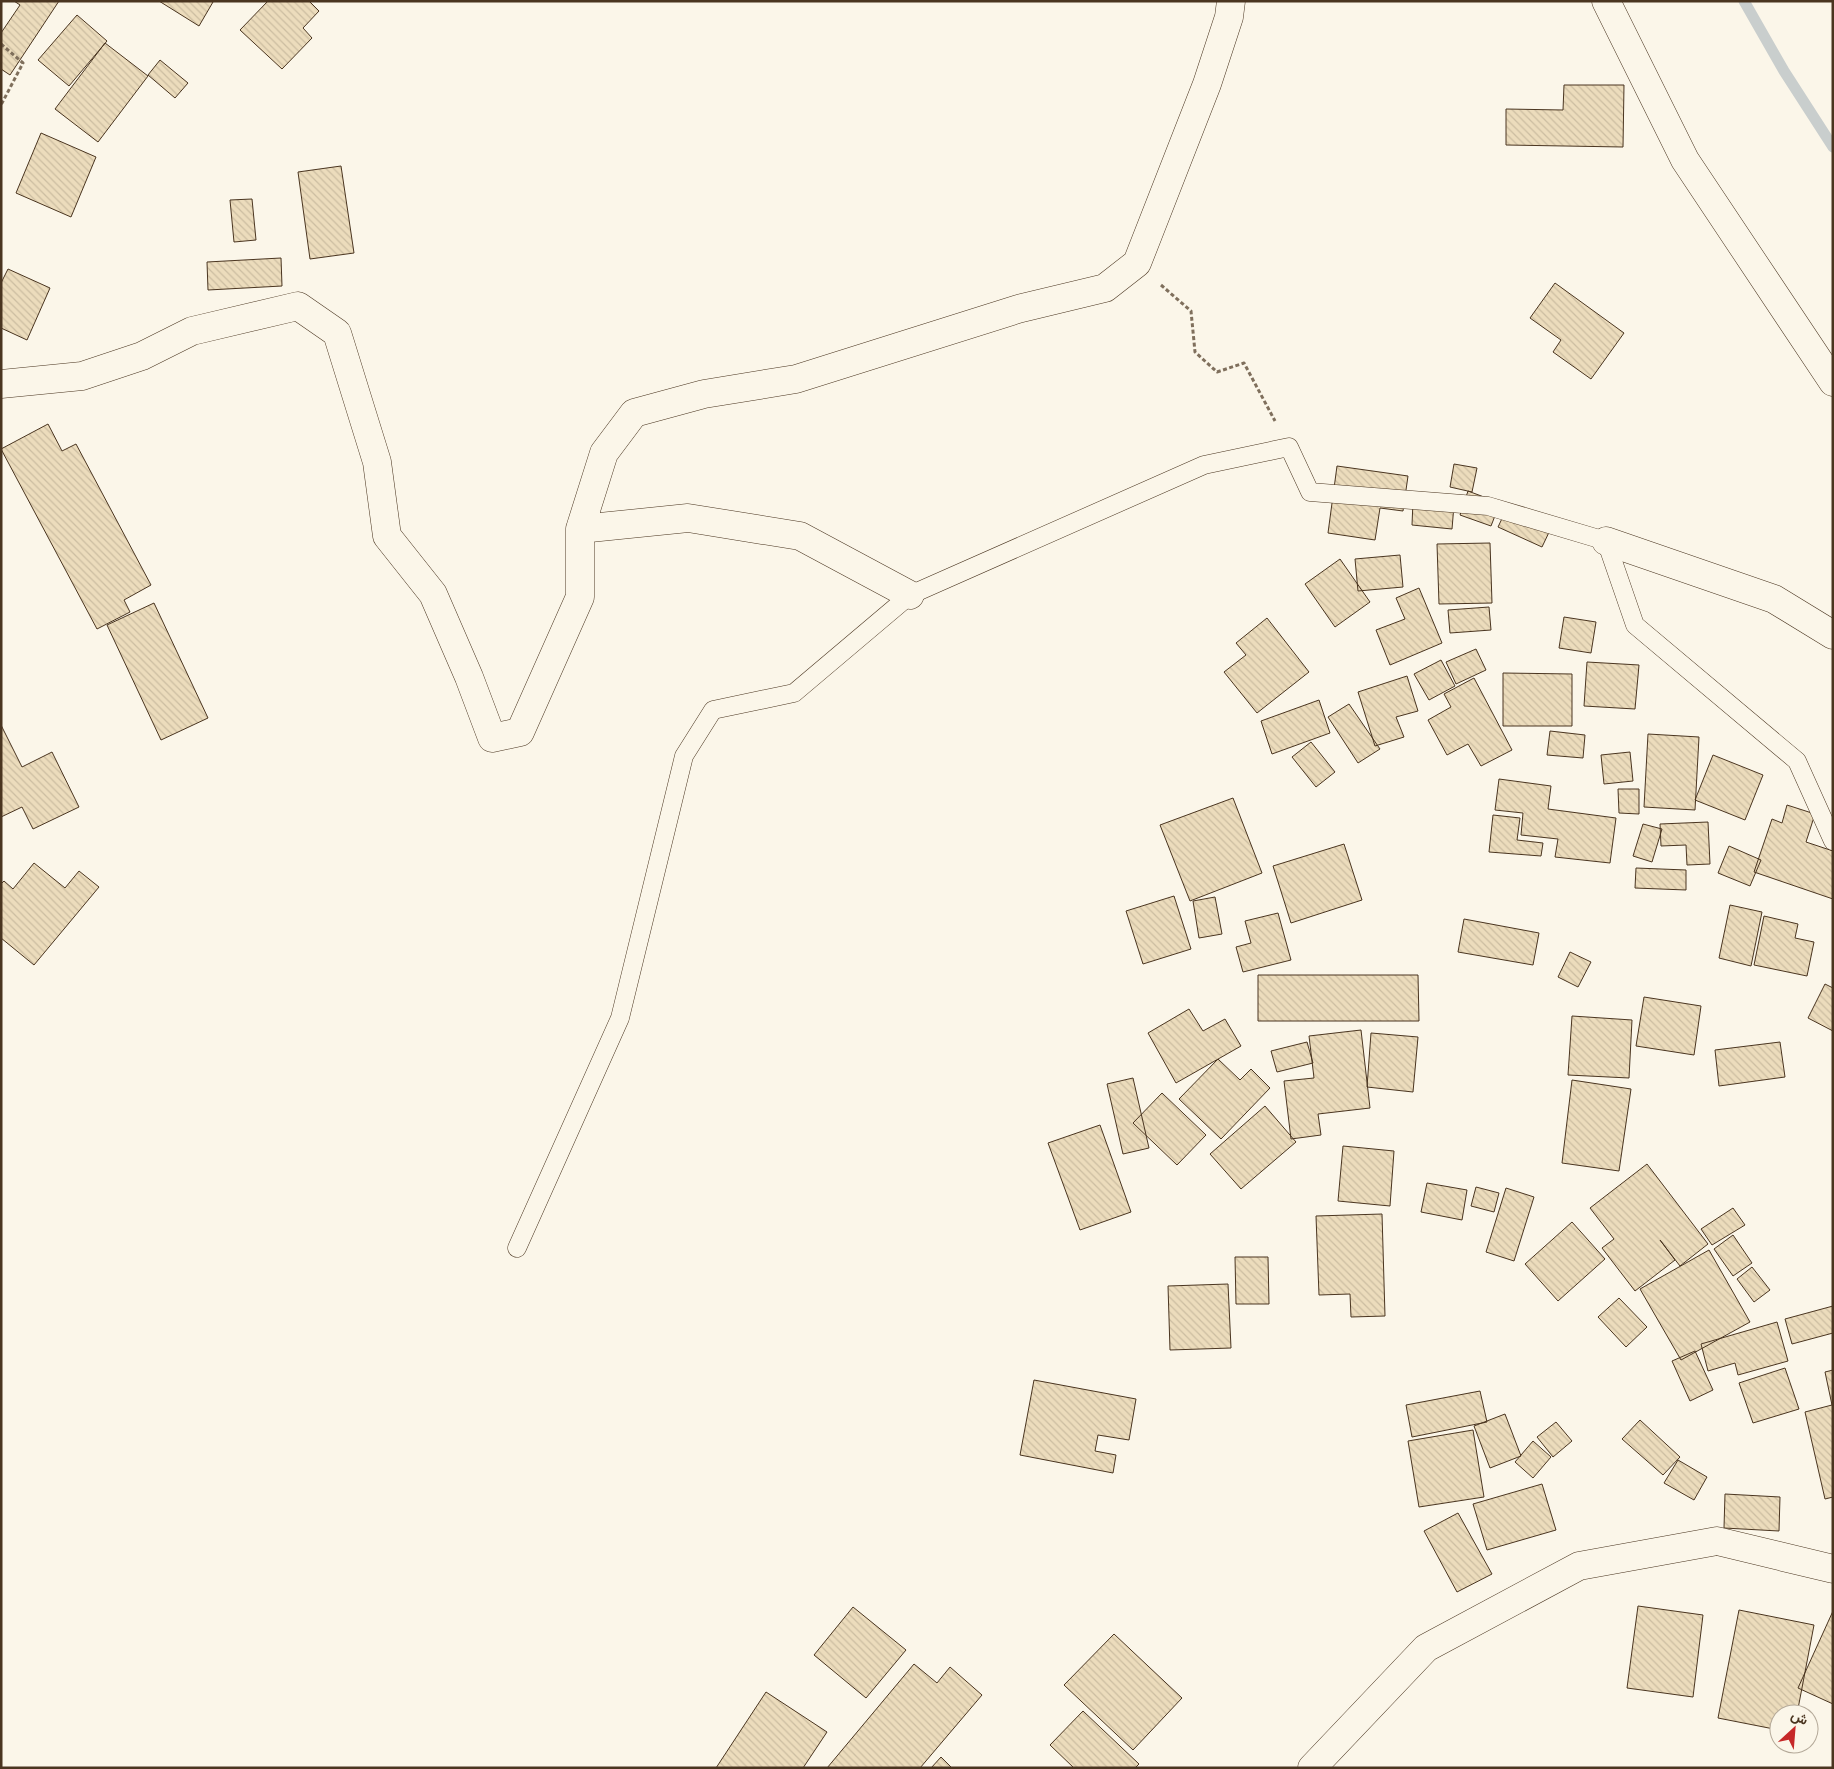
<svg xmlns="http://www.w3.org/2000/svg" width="1834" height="1769" viewBox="0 0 1834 1769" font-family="'Exo 2',Vazirmatn,sans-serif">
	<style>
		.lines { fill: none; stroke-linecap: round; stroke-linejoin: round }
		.stream { stroke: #c9cecd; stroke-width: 11 }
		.building { fill: url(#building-back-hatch); stroke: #4a3520 }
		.service-casing { stroke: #4a3520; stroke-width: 19 }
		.minor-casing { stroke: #4a3520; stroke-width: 29 }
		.tertiary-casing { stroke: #4a3520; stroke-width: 29 }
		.path { stroke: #7f6f5c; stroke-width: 3; stroke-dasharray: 4 2.5; stroke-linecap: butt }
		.service { stroke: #fbf6e9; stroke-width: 18 }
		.minor { stroke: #fbf6e9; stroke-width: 28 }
		.tertiary { stroke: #fbf6e9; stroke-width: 28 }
	</style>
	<defs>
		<pattern id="building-back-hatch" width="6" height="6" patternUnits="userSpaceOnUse" patternTransform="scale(1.25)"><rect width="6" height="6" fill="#ecdcbc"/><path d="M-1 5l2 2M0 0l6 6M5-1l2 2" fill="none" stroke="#ccbda1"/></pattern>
	</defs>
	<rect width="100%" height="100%" fill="#fbf6e9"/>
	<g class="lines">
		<!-- stream -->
		<path class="stream" d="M 1744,1 L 1784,71 L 1833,147"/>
	</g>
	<!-- building -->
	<path class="building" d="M 14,1 L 59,1 L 10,75 L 1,69 L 1,33 L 20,5 Z
		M 159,1 L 211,1 L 213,2 L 199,26 Z
		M 268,1 L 309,1 L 319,11 L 303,28 L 312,38 L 282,69 L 240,30 Z
		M 77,15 L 107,41 L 69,86 L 38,60 Z
		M 105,43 L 148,76 L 98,142 L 55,109 Z
		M 160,60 L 188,83 L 175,98 L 148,75 Z
		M 1564,85 L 1624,85 L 1623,147 L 1506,145 L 1506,109 L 1563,110 Z
		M 41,133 L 96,157 L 71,217 L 16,193 Z
		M 341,166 L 354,253 L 310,259 L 298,172 Z
		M 252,199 L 256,240 L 234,242 L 230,200 Z
		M 281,258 L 282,286 L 208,290 L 207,262 Z
		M 8,269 L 50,288 L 27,340 L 1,328 L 1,283 Z
		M 1555,283 L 1624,333 L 1591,379 L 1553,352 L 1561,340 L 1530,318 Z
		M 48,424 L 62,451 L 76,444 L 151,585 L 124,600 L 130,612 L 97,629 L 1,449 Z
		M 1454,464 L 1477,468 L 1472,492 L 1450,487 Z
		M 1337,466 L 1408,476 L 1403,511 L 1380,508 L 1375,540 L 1328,533 Z
		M 1468,491 L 1500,503 L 1491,526 L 1460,515 Z
		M 1413,501 L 1454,505 L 1452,529 L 1412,525 Z
		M 1508,506 L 1552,526 L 1542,547 L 1498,527 Z
		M 1490,543 L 1492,603 L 1439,604 L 1437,544 Z
		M 1400,555 L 1403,587 L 1358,591 L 1355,559 Z
		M 1340,559 L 1370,602 L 1335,627 L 1305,584 Z
		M 1419,588 L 1442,643 L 1390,665 L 1376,630 L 1405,619 L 1396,598 Z
		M 154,603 L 208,718 L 161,740 L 107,625 Z
		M 1489,607 L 1491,630 L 1450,633 L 1448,610 Z
		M 1564,617 L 1596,622 L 1591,653 L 1559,648 Z
		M 1267,618 L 1309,672 L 1257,713 L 1224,672 L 1246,655 L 1236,643 Z
		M 1476,649 L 1486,670 L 1456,684 L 1446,662 Z
		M 1441,660 L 1455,686 L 1429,700 L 1414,674 Z
		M 1587,662 L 1639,665 L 1635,709 L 1584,706 Z
		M 1503,673 L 1572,674 L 1572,726 L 1503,726 Z
		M 1407,676 L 1418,711 L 1396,717 L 1404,737 L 1375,746 L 1358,692 Z
		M 1474,678 L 1512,750 L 1481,766 L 1468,744 L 1447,755 L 1428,720 L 1451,707 L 1444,694 Z
		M 1319,700 L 1330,733 L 1272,754 L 1261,721 Z
		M 1349,704 L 1380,749 L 1358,763 L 1328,717 Z
		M 1,725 L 22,767 L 52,752 L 79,807 L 33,829 L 22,807 L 1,817 Z
		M 1550,731 L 1585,735 L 1583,758 L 1547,755 Z
		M 1648,734 L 1699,737 L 1695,810 L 1644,807 Z
		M 1311,742 L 1335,772 L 1316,787 L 1292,757 Z
		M 1630,752 L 1633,781 L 1604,784 L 1601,755 Z
		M 1713,755 L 1763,775 L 1745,820 L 1695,800 Z
		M 1499,779 L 1551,786 L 1548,809 L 1616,818 L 1610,863 L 1555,857 L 1558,839 L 1521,835 L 1523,813 L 1495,810 Z
		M 1618,789 L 1639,789 L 1639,814 L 1619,813 Z
		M 1233,798 L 1262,873 L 1190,901 L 1160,825 Z
		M 1787,805 L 1815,814 L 1806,842 L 1833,851 L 1833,899 L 1754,872 L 1772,819 L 1782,823 Z
		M 1493,815 L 1520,818 L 1517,840 L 1543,843 L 1541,856 L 1489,852 Z
		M 1708,822 L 1710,864 L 1687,865 L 1686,845 L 1661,846 L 1660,824 Z
		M 1643,824 L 1662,829 L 1652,862 L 1633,856 Z
		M 1344,844 L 1362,900 L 1291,923 L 1273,866 Z
		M 1729,846 L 1761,860 L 1750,886 L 1718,873 Z
		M 34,863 L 65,888 L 79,871 L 99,887 L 34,965 L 1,938 L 1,884 L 4,881 L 13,889 Z
		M 1636,868 L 1686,870 L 1686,890 L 1635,888 Z
		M 1174,896 L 1191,949 L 1143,964 L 1126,911 Z
		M 1215,897 L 1222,934 L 1199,938 L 1193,901 Z
		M 1730,905 L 1762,912 L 1751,966 L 1719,958 Z
		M 1278,913 L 1291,960 L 1243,972 L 1236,947 L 1251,943 L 1245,921 Z
		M 1764,916 L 1798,924 L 1795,938 L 1814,942 L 1807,976 L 1754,965 Z
		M 1464,919 L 1539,933 L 1533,965 L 1458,952 Z
		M 1570,952 L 1591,962 L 1578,987 L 1558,977 Z
		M 1258,975 L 1418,975 L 1419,1021 L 1258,1021 Z
		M 1825,984 L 1833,988 L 1833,1031 L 1808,1018 Z
		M 1644,997 L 1701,1006 L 1694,1055 L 1636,1046 Z
		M 1189,1009 L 1203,1031 L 1225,1019 L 1241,1046 L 1176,1083 L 1148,1033 Z
		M 1572,1016 L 1632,1020 L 1629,1078 L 1568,1075 Z
		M 1361,1030 L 1370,1108 L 1318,1114 L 1321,1135 L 1291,1139 L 1284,1081 L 1314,1078 L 1309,1036 Z
		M 1371,1033 L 1418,1037 L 1413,1092 L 1367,1087 Z
		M 1307,1042 L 1313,1063 L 1277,1072 L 1271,1051 Z
		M 1780,1042 L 1785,1077 L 1719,1086 L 1715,1050 Z
		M 1218,1059 L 1240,1080 L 1251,1069 L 1270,1088 L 1221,1139 L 1179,1099 Z
		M 1133,1078 L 1149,1148 L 1123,1154 L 1107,1084 Z
		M 1572,1080 L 1631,1089 L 1619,1171 L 1562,1163 Z
		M 1162,1093 L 1206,1135 L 1177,1165 L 1133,1123 Z
		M 1265,1106 L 1296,1142 L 1241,1189 L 1210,1154 Z
		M 1100,1125 L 1131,1212 L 1080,1230 L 1048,1143 Z
		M 1343,1146 L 1394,1151 L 1390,1206 L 1338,1201 Z
		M 1647,1164 L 1708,1244 L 1680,1266 L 1660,1240 L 1675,1260 L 1635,1291 L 1602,1248 L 1614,1239 L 1590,1208 Z
		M 1427,1183 L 1467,1190 L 1462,1220 L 1421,1212 Z
		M 1476,1187 L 1499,1193 L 1494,1212 L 1471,1206 Z
		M 1506,1188 L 1534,1197 L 1514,1261 L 1486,1252 Z
		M 1733,1208 L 1745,1225 L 1712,1245 L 1701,1229 Z
		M 1382,1214 L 1385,1316 L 1351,1317 L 1350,1294 L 1319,1295 L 1316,1216 Z
		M 1572,1222 L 1605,1259 L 1558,1301 L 1525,1264 Z
		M 1733,1235 L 1752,1263 L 1733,1276 L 1714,1249 Z
		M 1709,1250 L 1750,1322 L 1681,1360 L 1640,1289 Z
		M 1235,1257 L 1268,1257 L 1269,1304 L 1236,1304 Z
		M 1752,1267 L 1770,1290 L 1754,1302 L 1737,1279 Z
		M 1228,1284 L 1231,1348 L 1170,1350 L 1168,1286 Z
		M 1619,1298 L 1647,1327 L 1626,1347 L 1598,1317 Z
		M 1833,1306 L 1833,1333 L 1792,1344 L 1785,1319 Z
		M 1777,1322 L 1788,1361 L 1738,1375 L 1735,1363 L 1708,1371 L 1701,1344 Z
		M 1695,1351 L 1713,1390 L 1690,1401 L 1672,1361 Z
		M 1785,1368 L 1799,1409 L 1753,1423 L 1739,1383 Z
		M 1833,1370 L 1833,1497 L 1825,1499 L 1805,1412 L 1832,1405 L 1825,1372 Z
		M 1034,1380 L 1136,1399 L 1129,1440 L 1098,1435 L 1095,1451 L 1116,1455 L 1113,1473 L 1020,1455 Z
		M 1480,1391 L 1487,1422 L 1412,1437 L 1406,1405 Z
		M 1505,1414 L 1521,1456 L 1490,1468 L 1474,1426 Z
		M 1640,1420 L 1680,1457 L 1663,1475 L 1622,1439 Z
		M 1556,1422 L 1572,1441 L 1553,1457 L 1537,1437 Z
		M 1473,1430 L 1484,1497 L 1419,1507 L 1408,1441 Z
		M 1533,1441 L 1551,1457 L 1533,1478 L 1515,1462 Z
		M 1678,1460 L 1707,1477 L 1694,1500 L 1664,1483 Z
		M 1542,1484 L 1556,1530 L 1487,1550 L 1473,1504 Z
		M 1725,1494 L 1780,1497 L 1779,1531 L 1724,1528 Z
		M 1458,1513 L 1492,1574 L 1457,1592 L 1424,1531 Z
		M 1638,1606 L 1703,1615 L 1693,1697 L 1627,1688 Z
		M 853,1607 L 906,1650 L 866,1698 L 814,1655 Z
		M 1739,1610 L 1814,1625 L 1797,1714 L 1779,1714 L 1779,1730 L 1718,1718 Z
		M 1833,1611 L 1833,1704 L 1798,1688 Z
		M 1114,1634 L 1182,1698 L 1133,1750 L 1064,1685 Z
		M 914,1664 L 937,1683 L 950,1667 L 982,1695 L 920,1768 L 827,1768 Z
		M 766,1692 L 827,1732 L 803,1768 L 716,1768 Z
		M 1083,1711 L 1139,1764 L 1135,1768 L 1074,1768 L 1050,1745 Z
		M 941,1757 L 952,1768 L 931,1768 Z"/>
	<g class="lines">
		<!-- service casing -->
		<g class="service-casing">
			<path id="service" d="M 517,1248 L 620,1018 L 684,756 L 713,710 L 794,693 L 910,595 L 1204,465 L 1289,447 L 1310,492 L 1488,506 L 1606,541 L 1635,625 L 1797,761 L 1833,841"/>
		</g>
		<!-- minor casing -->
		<g class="minor-casing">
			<path id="minor" d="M 1,384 L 82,376 L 142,356 L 192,331 L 298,306 L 337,333 L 377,462 L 387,536 L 433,594 L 469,677 L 492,738 L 520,732 L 580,597 L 580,529 L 604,453 L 634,413 L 704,394 L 796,379 L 1018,309 L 1105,288 L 1137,263 L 1207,84 L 1229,17 L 1231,1
				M 580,529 L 688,518 L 800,536 L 910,595
				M 1606,541 L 1774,599 L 1833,635
				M 1312,1768 L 1426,1648 L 1579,1566 L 1717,1541 L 1833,1569"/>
		</g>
		<!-- tertiary casing -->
		<g class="tertiary-casing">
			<path id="tertiary" d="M 1606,1 L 1685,160 L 1833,382"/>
		</g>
		<!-- path -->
		<path class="path" d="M 1,44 L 23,63 L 1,105
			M 1161,285 L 1191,311 L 1195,352 L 1217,372 L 1244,363 L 1275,421"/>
		<!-- service -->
		<use href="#service" class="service"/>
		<!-- minor -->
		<use href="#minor" class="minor"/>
		<!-- tertiary -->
		<use href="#tertiary" class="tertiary"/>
	</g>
	<!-- border -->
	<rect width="1834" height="1769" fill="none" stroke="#4a3520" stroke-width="5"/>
	<!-- north arrow -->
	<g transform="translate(1794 1729) rotate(26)"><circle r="24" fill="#fbf6e9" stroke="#b4a999"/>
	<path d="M0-4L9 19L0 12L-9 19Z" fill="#c62828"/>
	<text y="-8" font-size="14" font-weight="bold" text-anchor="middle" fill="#4a3520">ش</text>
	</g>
</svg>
